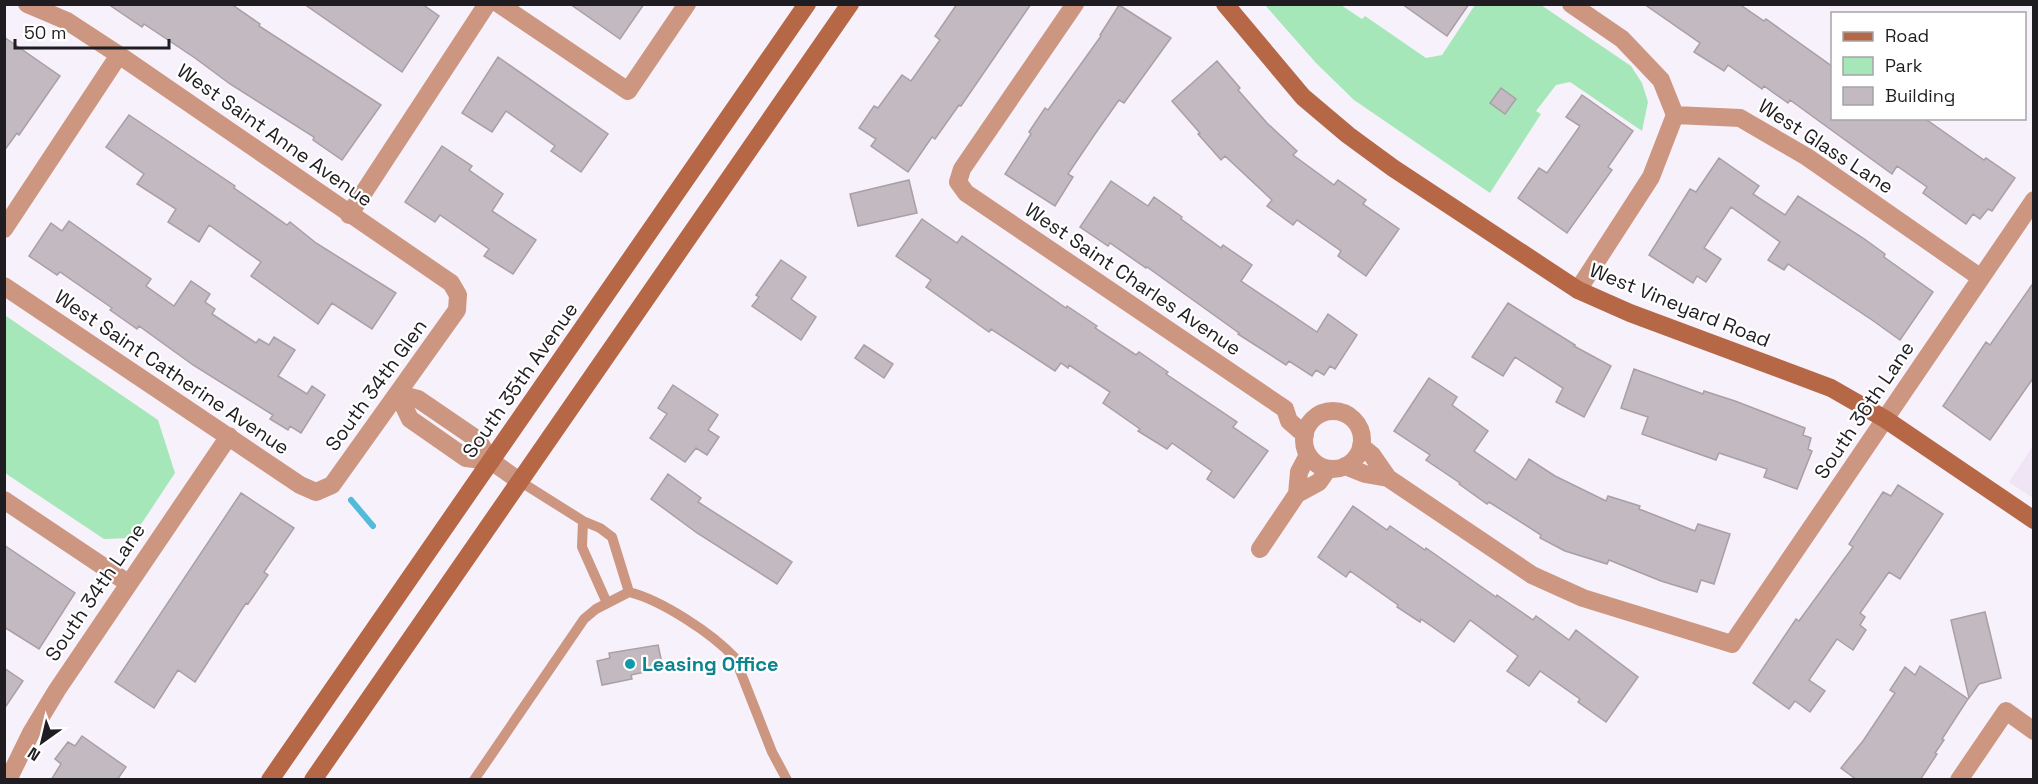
<svg xmlns="http://www.w3.org/2000/svg" width="2038" height="784" viewBox="0 0 2038 784" font-family="'Space Grotesk',sans-serif">
	<style>
		.built { fill: #efe5f5 }
		.green { fill: #a6e7ba }
		.lines { fill: none; stroke-linecap: round; stroke-linejoin: round }
		.stream { stroke: #53bbda; stroke-width: 6 }
		.building { fill: #c3b9c0; stroke: #a99fa5; stroke-width: 1.5 }
		.lane { stroke: #cd9680; stroke-width: 10 }
		.street { stroke: #cd9680; stroke-width: 18 }
		.secondary { stroke: #b66746; stroke-width: 18 }
		.culture-dot { fill: #0f9aa8; stroke: #fff; stroke-width: 2 }
		.labels { text-anchor: middle; dominant-baseline: central; stroke-width: 4.5; stroke-linejoin: round; paint-order: stroke }
		.street-label { font-size: 20px; fill: #1f1d21; stroke: #fff }
		.culture-label { font-size: 20px; font-weight: bold; fill: #0d838f; stroke: #fff; text-anchor: start }
	</style>
	<rect width="100%" height="100%" fill="#f7f1fb"/>
	<!-- built -->
	<path class="built" d="M 2033,446 L 2034,498 L 2033,498 L 2009,482 Z"/>
	<!-- green -->
	<path class="green" d="M 1265,5 L 1341,5 L 1362,19 L 1365,16 L 1426,58 L 1442,55 L 1475,5 L 1541,5 L 1631,66 L 1642,83 L 1648,102 L 1642,131 L 1570,82 L 1556,85 L 1536,111 L 1541,114 L 1490,193 L 1354,100 L 1316,63 Z
		M 6,316 L 158,420 L 175,473 L 132,538 L 104,539 L 5,473 L 4,317 Z"/>
	<g class="lines">
		<!-- stream -->
		<path class="stream" d="M 351,500 L 373,526"/>
	</g>
	<!-- building -->
	<path class="building" d="M 108,4 L 231,4 L 260,24 L 259,26 L 381,105 L 342,160 L 313,140 L 314,137 L 230,84 L 195,58 L 144,24 L 142,27 Z
		M 304,4 L 422,4 L 439,16 L 402,72 Z
		M 570,4 L 644,4 L 620,39 Z
		M 957,4 L 1031,4 L 961,106 L 959,105 L 935,139 L 932,137 L 908,172 L 871,146 L 876,139 L 859,128 L 874,106 L 878,108 L 902,75 L 911,81 L 940,40 L 935,36 Z
		M 1402,4 L 1469,4 L 1447,36 Z
		M 1644,4 L 1739,4 L 1764,21 L 1766,19 L 1833,67 L 1833,118 L 1924,118 L 1984,160 L 1986,158 L 2015,178 L 1992,211 L 1988,209 L 1980,219 L 1973,214 L 1966,224 L 1923,193 L 1927,187 L 1897,166 L 1892,174 L 1790,100 L 1788,103 L 1764,86 L 1762,89 L 1728,65 L 1724,71 L 1694,52 L 1700,43 Z
		M 1119,5 L 1171,38 L 1124,103 L 1119,100 L 1095,134 L 1068,174 L 1073,177 L 1055,206 L 1005,174 L 1031,134 L 1029,132 L 1045,108 L 1048,110 L 1101,36 L 1100,35 Z
		M 4,37 L 60,76 L 19,135 L 17,133 L 4,151 Z
		M 498,57 L 608,134 L 581,172 L 551,151 L 555,146 L 506,111 L 492,132 L 462,113 Z
		M 1217,61 L 1240,88 L 1238,90 L 1267,123 L 1297,151 L 1293,155 L 1334,185 L 1338,180 L 1366,200 L 1363,204 L 1399,229 L 1366,276 L 1338,256 L 1341,251 L 1297,220 L 1293,225 L 1267,206 L 1272,200 L 1225,156 L 1221,160 L 1198,134 L 1200,133 L 1172,101 Z
		M 1501,88 L 1516,99 L 1505,114 L 1490,103 Z
		M 1582,95 L 1633,131 L 1608,167 L 1612,170 L 1567,233 L 1518,198 L 1539,168 L 1547,173 L 1580,126 L 1566,117 Z
		M 129,115 L 235,186 L 234,188 L 287,225 L 290,222 L 316,243 L 396,293 L 372,329 L 332,303 L 318,324 L 251,276 L 261,262 L 209,225 L 199,242 L 168,222 L 176,209 L 137,184 L 144,174 L 106,147 Z
		M 442,146 L 472,166 L 469,170 L 503,194 L 492,211 L 536,240 L 513,274 L 484,256 L 489,249 L 440,215 L 435,222 L 405,202 Z
		M 1719,158 L 1759,186 L 1753,194 L 1785,215 L 1798,196 L 1863,238 L 1885,254 L 1884,257 L 1933,292 L 1900,340 L 1872,320 L 1788,264 L 1784,270 L 1768,260 L 1780,242 L 1731,207 L 1704,248 L 1721,259 L 1706,282 L 1697,276 L 1693,283 L 1649,255 L 1690,189 L 1696,192 Z
		M 909,180 L 917,213 L 858,226 L 850,194 Z
		M 1111,181 L 1148,206 L 1154,197 L 1182,217 L 1181,219 L 1221,248 L 1223,245 L 1252,265 L 1241,281 L 1317,332 L 1328,314 L 1357,335 L 1335,369 L 1330,366 L 1324,375 L 1316,370 L 1312,376 L 1289,361 L 1286,365 L 1238,334 L 1239,333 L 1147,267 L 1146,268 L 1110,243 L 1108,246 L 1080,227 Z
		M 922,219 L 957,243 L 962,236 L 1066,308 L 1067,306 L 1097,326 L 1095,328 L 1136,355 L 1139,352 L 1168,372 L 1166,374 L 1237,422 L 1233,427 L 1268,451 L 1234,498 L 1207,479 L 1212,471 L 1172,443 L 1167,449 L 1138,431 L 1140,429 L 1103,403 L 1110,392 L 1069,365 L 1068,368 L 1061,363 L 1055,371 L 991,329 L 989,332 L 926,287 L 931,280 L 896,256 Z
		M 69,221 L 151,279 L 146,286 L 174,306 L 191,281 L 210,294 L 205,302 L 215,309 L 212,314 L 256,343 L 259,339 L 269,345 L 274,337 L 295,350 L 278,376 L 307,394 L 312,386 L 325,395 L 301,433 L 290,426 L 288,430 L 270,419 L 273,415 L 193,365 L 139,326 L 137,329 L 110,310 L 112,308 L 60,272 L 57,275 L 29,256 L 51,223 L 62,231 Z
		M 781,260 L 806,277 L 791,299 L 816,317 L 801,340 L 752,306 L 759,297 L 756,295 Z
		M 2034,282 L 2034,377 L 1990,440 L 1943,406 L 1986,342 L 1990,345 Z
		M 1508,303 L 1575,345 L 1574,346 L 1611,366 L 1584,417 L 1556,402 L 1563,388 L 1515,357 L 1503,376 L 1472,357 Z
		M 864,345 L 893,364 L 884,378 L 855,358 Z
		M 1634,369 L 1703,394 L 1704,391 L 1735,401 L 1805,428 L 1803,435 L 1811,438 L 1808,449 L 1812,451 L 1797,489 L 1764,477 L 1767,469 L 1719,453 L 1716,460 L 1642,434 L 1648,417 L 1621,408 Z
		M 1429,378 L 1457,397 L 1452,405 L 1488,431 L 1474,451 L 1516,480 L 1529,459 L 1555,476 L 1606,501 L 1608,496 L 1640,506 L 1639,509 L 1695,531 L 1698,524 L 1730,534 L 1714,584 L 1701,580 L 1697,592 L 1661,581 L 1609,560 L 1607,564 L 1565,551 L 1540,538 L 1541,535 L 1489,502 L 1487,504 L 1459,484 L 1460,483 L 1426,460 L 1430,455 L 1394,431 Z
		M 673,385 L 718,415 L 708,430 L 719,437 L 707,455 L 696,448 L 685,462 L 650,438 L 667,414 L 658,408 Z
		M 668,474 L 701,498 L 698,502 L 792,562 L 777,584 L 697,533 L 651,499 Z
		M 1898,485 L 1943,514 L 1900,579 L 1889,572 L 1860,613 L 1865,617 L 1860,625 L 1866,630 L 1853,650 L 1837,639 L 1809,680 L 1825,691 L 1810,712 L 1795,701 L 1789,709 L 1753,683 L 1796,619 L 1799,621 L 1853,547 L 1849,544 L 1883,492 L 1891,496 Z
		M 241,493 L 294,528 L 264,572 L 268,575 L 248,604 L 246,603 L 195,682 L 178,670 L 154,708 L 115,682 Z
		M 1353,506 L 1387,530 L 1390,526 L 1425,550 L 1426,548 L 1496,597 L 1497,595 L 1533,620 L 1536,616 L 1569,640 L 1576,630 L 1638,677 L 1606,722 L 1578,702 L 1580,699 L 1540,671 L 1529,686 L 1507,671 L 1518,656 L 1470,620 L 1454,642 L 1421,619 L 1420,622 L 1397,607 L 1398,605 L 1350,571 L 1346,577 L 1318,557 Z
		M 4,545 L 75,593 L 39,649 L 4,627 Z
		M 1985,612 L 2001,678 L 1979,684 L 1969,698 L 1951,620 Z
		M 658,645 L 663,668 L 631,675 L 632,679 L 602,685 L 597,661 L 610,658 L 609,653 Z
		M 1920,666 L 1968,699 L 1942,739 L 1944,740 L 1935,753 L 1937,754 L 1920,780 L 1857,780 L 1841,768 L 1863,741 L 1895,693 L 1890,690 L 1905,667 L 1915,675 Z
		M 4,668 L 23,681 L 4,709 Z
		M 82,736 L 126,767 L 117,780 L 51,780 L 61,764 L 55,759 L 68,742 L 75,746 Z"/>
	<g class="lines">
		<!-- lane -->
		<path class="lane" d="M 521,482 L 583,521 L 600,528 L 612,537 L 629,592
			M 583,521 L 582,547 L 607,603
			M 474,780 L 584,619 L 596,609 L 629,592 C 661,600 712,633 735,658 L 772,752 L 787,780"/>
		<!-- street -->
		<path class="street" d="M 499,4 L 628,91 L 687,4
			M 1075,4 L 962,169 L 958,182 L 966,193 L 1285,409 L 1289,421 L 1305,435
			M 1571,4 L 1622,39 L 1661,80 L 1675,115 L 1740,118 L 1807,157 L 1981,278
			M 349,215 L 487,4
			M 4,229 L 119,55
			M 4,286 L 300,485 L 316,492 L 332,485 L 457,310 L 458,295 L 451,283 L 119,55 L 67,21 L 27,4
			M 1578,290 L 1651,177 L 1675,115
			M 398,394 L 418,399 L 478,440 L 491,461 L 521,482
			M 398,394 L 410,419 L 466,458 L 491,461
			M1304 440a29 29 0 1 1 58 0a29 29 0 1 1-58 0Z
			M 1361,446 L 1372,455 L 1388,478 L 1532,575 L 1583,598 L 1732,644 L 2034,200
			M 1345,466 L 1365,474 L 1388,478
			M 1297,494 L 1299,472 L 1308,455
			M 4,500 L 128,583
			M 1260,549 L 1297,494 L 1319,482 L 1328,469
			M 8,780 L 31,733 L 57,690 L 229,436
			M 1959,780 L 2006,711 L 2034,731"/>
		<!-- secondary -->
		<path class="secondary" d="M 1225,4 L 1303,97 L 1348,135 L 1393,168 L 1578,290 L 1630,313 L 1831,388 L 1885,419 L 2034,520
			M 270,780 L 807,4
			M 313,780 L 850,4"/>
	</g>
	<!-- markers -->
	<circle class="culture-dot" cx="630" cy="664" r="6"/>
	<g class="labels">
		<!-- street labels -->
		<g class="street-label">
			<text transform="translate(275 135) rotate(35)">West Saint Anne Avenue</text>
			<text transform="translate(1826 146) rotate(33)">West Glass Lane</text>
			<text transform="translate(1133 279) rotate(34)">West Saint Charles Avenue</text>
			<text transform="translate(1680 305) rotate(22)">West Vineyard Road</text>
			<text transform="translate(172 372) rotate(34)">West Saint Catherine Avenue</text>
			<text transform="translate(520 380) rotate(-55)">South 35th Avenue</text>
			<text transform="translate(376 385) rotate(-54)">South 34th Glen</text>
			<text transform="translate(1864 410) rotate(-56)">South 36th Lane</text>
			<text transform="translate(95 592) rotate(-56)">South 34th Lane</text>
		</g>
		<!-- culture labels -->
		<g class="culture-label">
			<text x="642" y="664">Leasing Office</text>
		</g>
	</g>
	<!-- border -->
	<rect width="2038" height="784" fill="none" stroke="#1f1d21" stroke-width="12"/>
	<!-- legend -->
	<rect x="1831" y="12" width="195" height="108" fill="#ffffff" stroke="#a5a5a6" stroke-width="1.5"/>
	<rect x="1843" y="32" width="30" height="9" fill="#b66746" stroke="#a5a5a6" stroke-width="1.5"/>
	<text x="1885" y="42" font-size="18" fill="#1f1d21">Road</text>
	<rect x="1843" y="57" width="30" height="18" fill="#a6e7ba" stroke="#a5a5a6" stroke-width="1.5"/>
	<text x="1885" y="72" font-size="18" fill="#1f1d21">Park</text>
	<rect x="1843" y="87" width="30" height="18" fill="#c3b9c0" stroke="#a5a5a6" stroke-width="1.5"/>
	<text x="1885" y="102" font-size="18" fill="#1f1d21">Building</text>
	<!-- north arrow -->
	<g transform="translate(42 742) rotate(214)" stroke="#ffffff" stroke-width="4.5" paint-order="stroke">
	<path d="M0-4.5L10 22L0 15L-10 22Z" fill="#1f1d21"/>
	<text y="-9" font-size="16" font-weight="bold" text-anchor="middle" fill="#1f1d21">N</text>
	</g>
	<!-- scale -->
	<path d="M15 39v9h154v-9" fill="none" stroke="#1f1d21" stroke-width="3"/>
	<text x="24" y="39" font-size="18" fill="#1f1d21" stroke="#ffffff" stroke-width="4.5" paint-order="stroke">50 m</text>
</svg>
